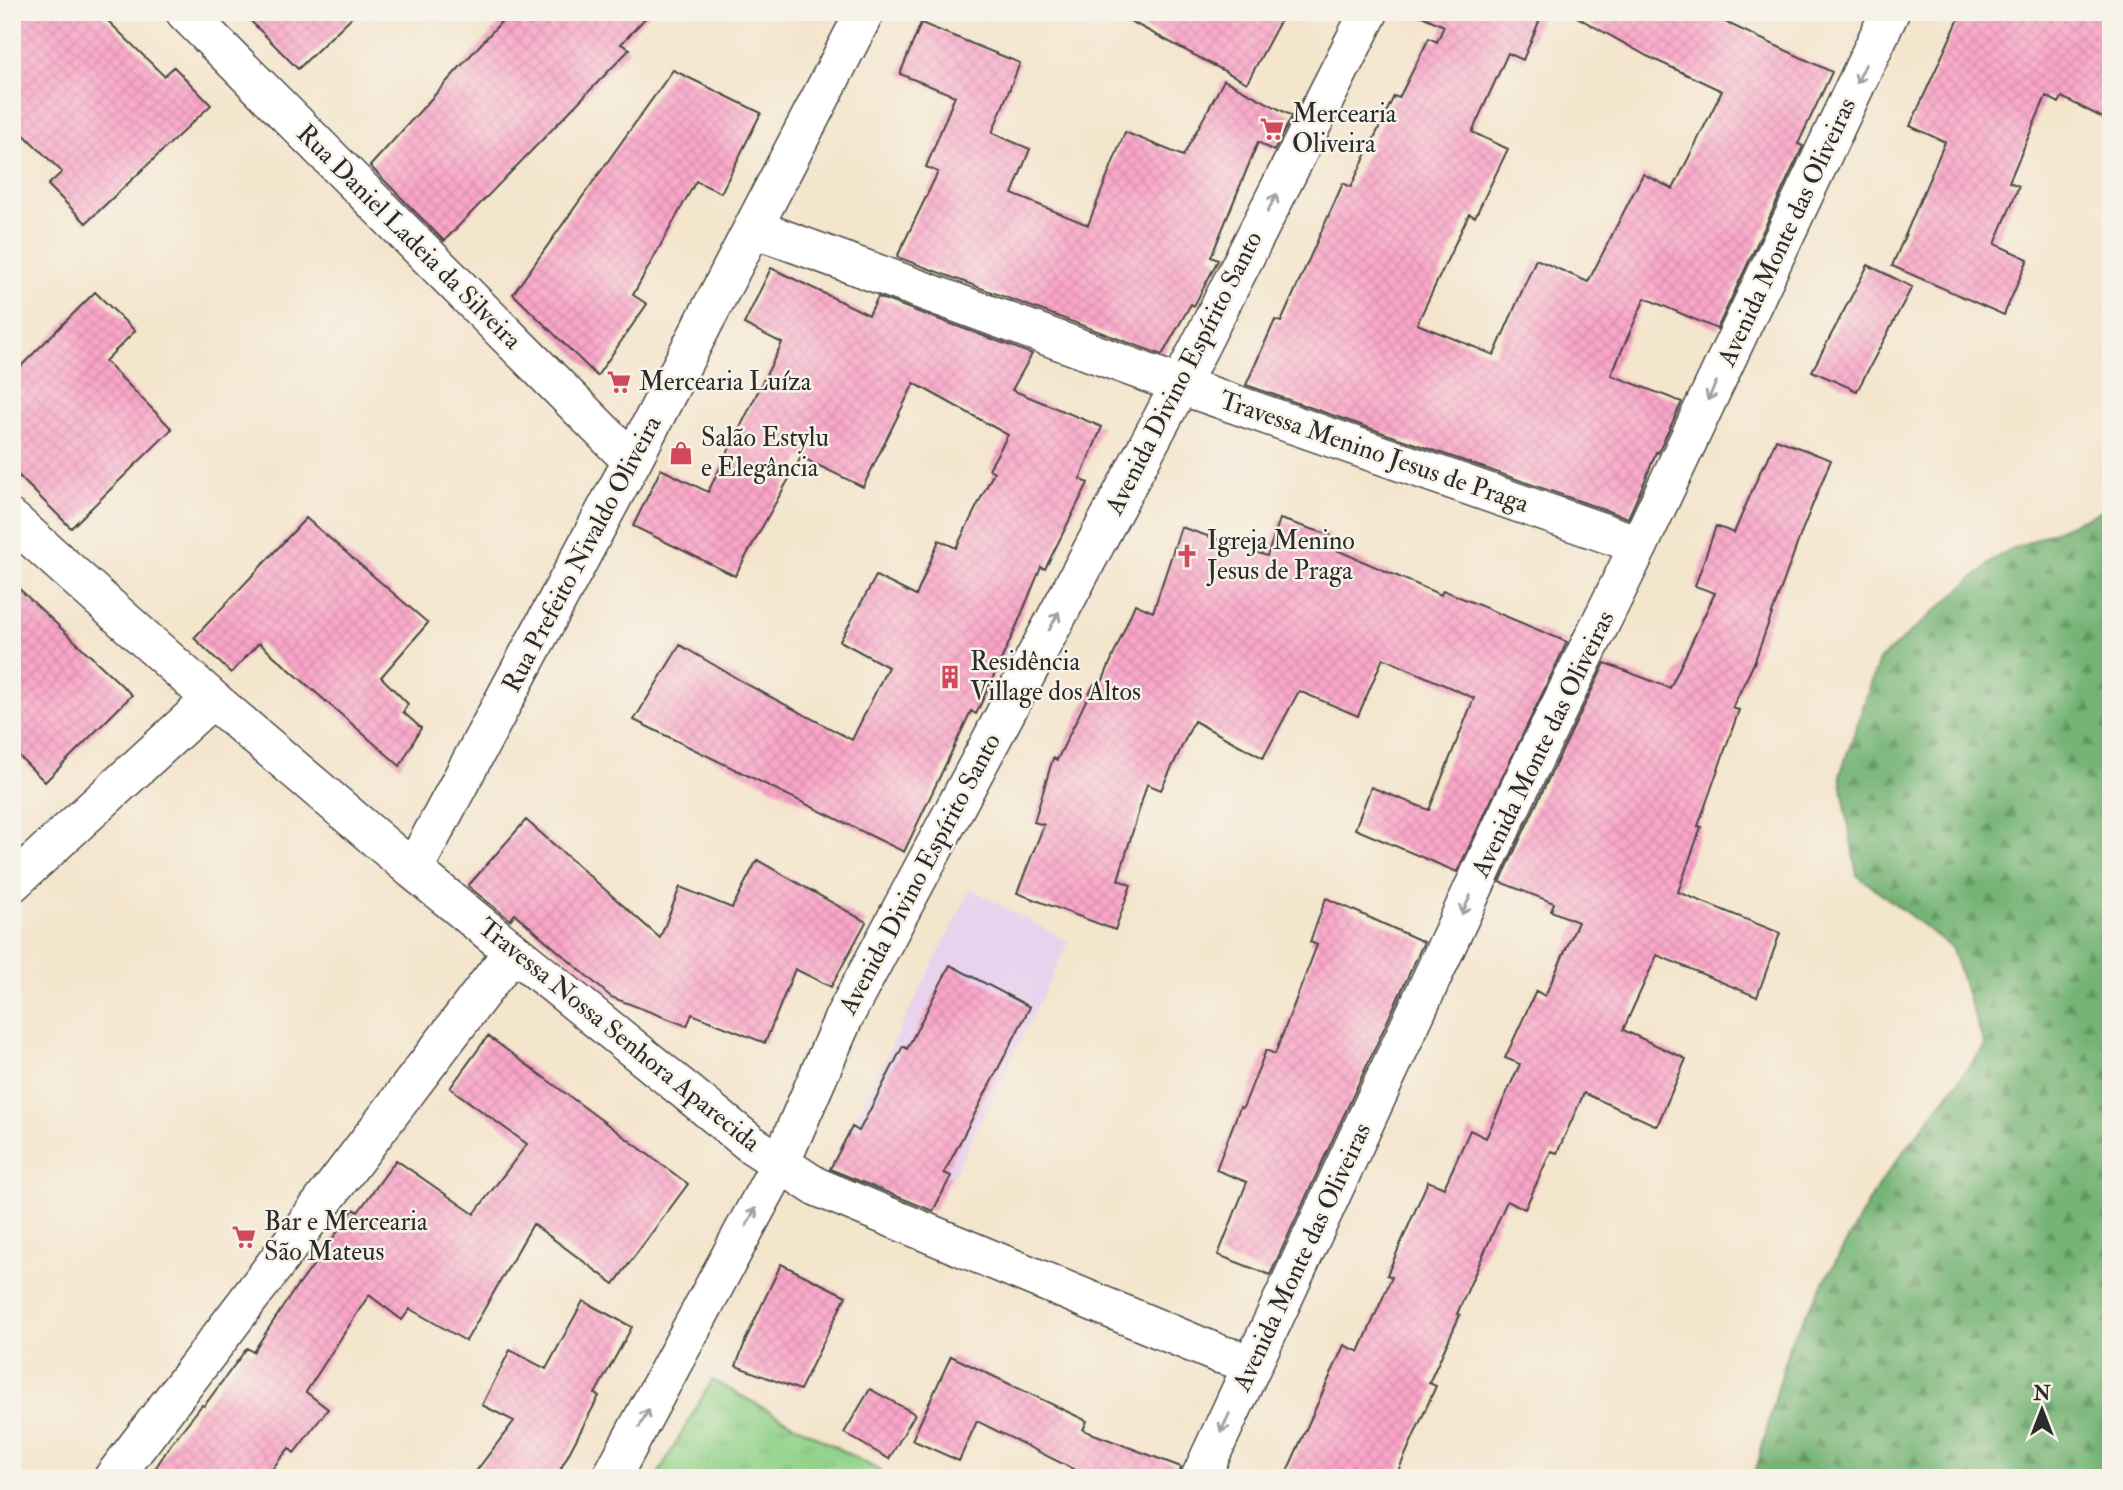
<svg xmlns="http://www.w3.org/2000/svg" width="2123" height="1490" viewBox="0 0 2123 1490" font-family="'IM FELL Double Pica',serif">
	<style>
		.built { fill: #e9d2ee }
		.forest { fill: url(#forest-firs); stroke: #507050; stroke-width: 2 }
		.park { fill: url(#park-tufts); stroke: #5e7e5a; stroke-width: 2 }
		.building { fill: url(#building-cross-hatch) }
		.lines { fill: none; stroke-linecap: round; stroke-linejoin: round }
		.street-casing { stroke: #494743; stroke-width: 41 }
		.secondary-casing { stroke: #494743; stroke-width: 41 }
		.street { stroke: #fff; stroke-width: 38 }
		.secondary { stroke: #fff; stroke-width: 38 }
		.oneway { stroke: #a0a0a0 }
		.labels { text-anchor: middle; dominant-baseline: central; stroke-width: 5; stroke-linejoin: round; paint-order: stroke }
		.poi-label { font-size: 26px; fill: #2b2b2b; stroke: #f7f3e8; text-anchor: start }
		.street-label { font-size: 26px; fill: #2b2b2b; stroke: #f7f3e8 }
	</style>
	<defs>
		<pattern id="forest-firs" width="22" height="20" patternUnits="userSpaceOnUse" patternTransform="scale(1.75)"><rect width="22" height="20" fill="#75b475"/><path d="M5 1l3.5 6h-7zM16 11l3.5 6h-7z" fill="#609360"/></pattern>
		<pattern id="park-tufts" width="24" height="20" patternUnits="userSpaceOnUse" patternTransform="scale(1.75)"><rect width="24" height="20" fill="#92d289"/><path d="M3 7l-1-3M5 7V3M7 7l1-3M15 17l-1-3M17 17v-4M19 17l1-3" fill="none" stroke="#7eb476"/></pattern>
		<pattern id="building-cross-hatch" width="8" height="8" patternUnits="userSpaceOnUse" patternTransform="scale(1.75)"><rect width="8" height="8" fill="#faa5c8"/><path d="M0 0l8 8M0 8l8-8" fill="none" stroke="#d68eac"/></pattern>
	</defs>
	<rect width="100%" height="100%" fill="#f7f3e8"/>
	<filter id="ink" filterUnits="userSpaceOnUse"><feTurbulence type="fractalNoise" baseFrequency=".0143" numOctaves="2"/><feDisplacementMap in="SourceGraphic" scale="14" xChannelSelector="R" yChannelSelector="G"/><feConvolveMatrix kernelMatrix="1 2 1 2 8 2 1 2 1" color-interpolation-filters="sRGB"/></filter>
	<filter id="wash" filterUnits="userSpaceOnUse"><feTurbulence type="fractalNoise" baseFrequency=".00686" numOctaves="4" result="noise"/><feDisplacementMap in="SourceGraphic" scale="28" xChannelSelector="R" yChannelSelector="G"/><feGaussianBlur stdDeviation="1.57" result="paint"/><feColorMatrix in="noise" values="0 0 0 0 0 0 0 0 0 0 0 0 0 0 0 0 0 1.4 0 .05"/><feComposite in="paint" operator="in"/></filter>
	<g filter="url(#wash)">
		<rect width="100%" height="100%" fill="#f4e5cd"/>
		<!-- built -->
		<path class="built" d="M 971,889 L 1069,942 L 951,1181 L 849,1130 Z"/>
		<!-- forest -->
		<path class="forest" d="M 2111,507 L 2111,1478 L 1754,1478 L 1790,1343 L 1879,1184 L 1985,1046 L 1951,947 L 1857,875 L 1840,775 L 1879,660 L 2001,554 Z"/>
		<!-- park -->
		<path class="park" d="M 712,1380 L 893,1478 L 656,1478 Z"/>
		<g id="blocks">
			<!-- building -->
			<path class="building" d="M 12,12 L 99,12 L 164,76 L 174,67 L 211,105 L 86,223 L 48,185 L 62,172 L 12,123 Z
				M 242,12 L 357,12 L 298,69 Z
				M 510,12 L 651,12 L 621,44 L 630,49 L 444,241 L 370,166 Z
				M 1113,12 L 1285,12 L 1247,83 Z
				M 1413,12 L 1543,12 L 1523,60 L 1508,53 L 1472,132 L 1508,149 L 1475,217 L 1469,214 L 1417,324 L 1494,355 L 1536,259 L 1588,282 L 1643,174 L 1673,189 L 1722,91 L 1647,56 L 1568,12 L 1704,12 L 1832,72 L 1798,144 L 1803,146 L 1717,329 L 1645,298 L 1611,375 L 1682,402 L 1658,453 L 1656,452 L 1646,478 L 1628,518 L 1246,385 L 1275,320 L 1281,322 L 1343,183 L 1351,187 L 1394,96 L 1399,98 L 1429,38 L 1437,42 L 1444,26 Z
				M 1962,12 L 2111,12 L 2111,122 L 2062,97 L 2059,103 L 2046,96 L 2009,182 L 2019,186 L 1995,244 L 2028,259 L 2004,315 L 1892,266 L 1945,142 L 1910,126 Z
				M 921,23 L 1020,63 L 992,133 L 1030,149 L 1012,194 L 1088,225 L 1125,132 L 1183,156 L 1224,80 L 1292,116 L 1274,151 L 1258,142 L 1211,257 L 1218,260 L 1194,306 L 1191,304 L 1162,355 L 897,257 L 938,172 L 926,167 L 955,96 L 900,74 Z
				M 673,70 L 761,113 L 721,193 L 696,181 L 633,295 L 647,304 L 597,376 L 513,294 Z
				M 1868,265 L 1912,287 L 1857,391 L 1812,371 Z
				M 771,268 L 869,315 L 878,297 L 1032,354 L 1012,390 L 1102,427 L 1080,479 L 1088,483 L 1045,569 L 1041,567 L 1014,632 L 976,714 L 971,711 L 904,852 L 634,720 L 680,645 L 750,686 L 852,740 L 888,667 L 840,641 L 876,576 L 916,596 L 939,540 L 956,548 L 994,472 L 989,469 L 1008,435 L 914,383 L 863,487 L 801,457 L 735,576 L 633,526 L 661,469 L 708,492 L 782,343 L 744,324 Z
				M 95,292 L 135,331 L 105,361 L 172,429 L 71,528 L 12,469 L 12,375 Z
				M 1776,439 L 1831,460 L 1803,528 L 1754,663 L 1732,708 L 1739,710 L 1698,826 L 1701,827 L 1678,892 L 1780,933 L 1757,997 L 1657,955 L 1623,1030 L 1686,1059 L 1657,1126 L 1584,1093 L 1557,1153 L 1551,1151 L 1525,1209 L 1507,1201 L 1457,1314 L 1460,1315 L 1429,1383 L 1436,1386 L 1395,1478 L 1284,1478 L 1344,1345 L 1359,1352 L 1392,1277 L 1387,1275 L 1428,1181 L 1444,1188 L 1470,1130 L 1486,1138 L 1520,1064 L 1505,1058 L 1536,991 L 1545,996 L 1578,922 L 1551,911 L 1554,903 L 1500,882 L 1544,788 L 1605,663 L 1670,688 L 1715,593 L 1695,586 L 1716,526 L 1734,533 L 1763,465 L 1765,466 Z
				M 306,518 L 428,623 L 381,677 L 408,704 L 403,712 L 421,728 L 400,766 L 259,643 L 231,673 L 194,638 Z
				M 1280,519 L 1330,535 L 1327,546 L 1441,595 L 1443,590 L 1567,642 L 1457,872 L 1355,829 L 1371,787 L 1429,810 L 1474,698 L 1383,658 L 1358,716 L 1299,691 L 1263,758 L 1194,721 L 1161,790 L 1147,784 L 1118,880 L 1131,885 L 1115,930 L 1017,893 L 1044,825 L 1034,822 L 1053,758 L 1057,760 L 1094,684 L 1100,687 L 1135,604 L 1153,612 L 1181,527 L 1267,556 Z
				M 12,582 L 132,695 L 45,782 L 12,749 Z
				M 526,820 L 660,938 L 680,887 L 732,908 L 757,860 L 866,922 L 831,987 L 795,969 L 765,1043 L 692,1014 L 687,1026 L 611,997 L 515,914 L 510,920 L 468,886 Z
				M 1326,898 L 1424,942 L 1270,1275 L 1218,1255 L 1247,1182 L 1216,1170 L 1240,1107 L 1243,1108 L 1266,1050 L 1275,1054 L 1317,945 L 1310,942 Z
				M 950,965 L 1030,1007 L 944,1173 L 951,1176 L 933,1211 L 830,1169 L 852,1127 L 859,1131 L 903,1046 L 907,1049 Z
				M 488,1036 L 688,1184 L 614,1284 L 533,1224 L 466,1341 L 410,1309 L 402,1320 L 369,1295 L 306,1392 L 328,1409 L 294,1453 L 289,1448 L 265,1478 L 149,1478 L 171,1444 L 202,1405 L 204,1406 L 247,1348 L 253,1352 L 298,1284 L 299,1285 L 354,1209 L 358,1212 L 396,1160 L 474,1214 L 527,1144 L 450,1088 Z
				M 781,1264 L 846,1296 L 800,1390 L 736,1366 L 747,1337 L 745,1341 Z
				M 583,1301 L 632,1327 L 595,1394 L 599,1396 L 556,1478 L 471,1478 L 514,1421 L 482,1405 L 510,1350 L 546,1369 Z
				M 951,1356 L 1087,1421 L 1083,1430 L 1181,1467 L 1179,1478 L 1091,1478 L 977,1421 L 959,1461 L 912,1440 Z
				M 870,1389 L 915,1414 L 889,1459 L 844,1433 Z"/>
		</g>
	</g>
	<g filter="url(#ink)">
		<use href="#blocks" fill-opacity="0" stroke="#494743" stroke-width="2"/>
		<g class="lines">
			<!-- street casing -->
			<g class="street-casing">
				<path id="street" d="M 185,12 L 632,461
					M 753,228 L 1180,385 L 1639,545
					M 12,520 L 212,699 L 413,870 L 751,1144 L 815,1186 L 1219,1354 L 1252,1363
					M 413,870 L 632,461 L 865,12
					M 12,883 L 212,699
					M 113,1478 L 513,951"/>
			</g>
			<!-- secondary casing -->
			<g class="secondary-casing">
				<path id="secondary" d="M 611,1478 L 781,1162 L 844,1017 L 1180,385 L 1369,12
					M 1200,1478 L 1524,779 L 1639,545 L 1890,12"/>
			</g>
			<!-- street -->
			<use href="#street" class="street"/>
			<!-- secondary -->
			<use href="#secondary" class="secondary"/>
		</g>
		<!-- one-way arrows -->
		<defs><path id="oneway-shaft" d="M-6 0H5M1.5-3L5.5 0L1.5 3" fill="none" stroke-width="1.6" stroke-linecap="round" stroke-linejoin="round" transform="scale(1.75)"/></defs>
		<g class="oneway">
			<use href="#oneway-shaft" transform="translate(1861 74) rotate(115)"/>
			<use href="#oneway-shaft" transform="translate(1272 203) rotate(-63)"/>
			<use href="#oneway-shaft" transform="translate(1712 391) rotate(115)"/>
			<use href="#oneway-shaft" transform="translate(1054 621) rotate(-62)"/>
			<use href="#oneway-shaft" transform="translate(1466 905) rotate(115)"/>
			<use href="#oneway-shaft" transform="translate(751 1217) rotate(-62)"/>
			<use href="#oneway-shaft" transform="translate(644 1418) rotate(-62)"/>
			<use href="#oneway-shaft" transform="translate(1225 1423) rotate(115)"/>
		</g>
	</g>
	<!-- icons -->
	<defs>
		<g id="supermarket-bare" transform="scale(1.89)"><path d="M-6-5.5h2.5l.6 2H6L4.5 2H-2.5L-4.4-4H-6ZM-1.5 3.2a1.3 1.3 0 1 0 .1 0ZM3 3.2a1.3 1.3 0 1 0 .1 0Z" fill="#d1495b" stroke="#f7f3e8" stroke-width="2.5" paint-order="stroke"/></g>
		<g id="shop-bare" transform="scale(1.89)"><path d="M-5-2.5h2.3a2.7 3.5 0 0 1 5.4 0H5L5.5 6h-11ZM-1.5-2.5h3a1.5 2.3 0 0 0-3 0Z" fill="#d1495b" stroke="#f7f3e8" stroke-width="2.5" paint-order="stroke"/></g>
		<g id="church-bare" transform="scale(1.89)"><path d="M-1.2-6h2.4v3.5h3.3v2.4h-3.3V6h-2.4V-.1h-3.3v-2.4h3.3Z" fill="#d1495b" stroke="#f7f3e8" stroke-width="2.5" paint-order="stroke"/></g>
		<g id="building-bare" transform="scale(1.89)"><path d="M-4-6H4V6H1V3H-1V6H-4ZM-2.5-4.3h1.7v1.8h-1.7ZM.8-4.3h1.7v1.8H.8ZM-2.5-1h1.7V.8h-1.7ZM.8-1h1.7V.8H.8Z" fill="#d1495b" stroke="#f7f3e8" stroke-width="2.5" paint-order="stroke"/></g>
	</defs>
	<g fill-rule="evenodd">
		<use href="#supermarket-bare" x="1272" y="129"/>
		<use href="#supermarket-bare" x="619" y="382"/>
		<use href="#shop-bare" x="681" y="453"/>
		<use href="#church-bare" x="1187" y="556"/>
		<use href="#building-bare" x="950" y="677"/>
		<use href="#supermarket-bare" x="244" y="1237"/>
	</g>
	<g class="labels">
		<!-- poi labels -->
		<g class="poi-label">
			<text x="1292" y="114">Mercearia<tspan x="1292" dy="30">Oliveira</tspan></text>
			<text x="639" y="382">Mercearia Luíza</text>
			<text x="701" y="438">Salão Estylu<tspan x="701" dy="30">e Elegância</tspan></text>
			<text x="1207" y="541">Igreja Menino<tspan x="1207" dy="30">Jesus de Praga</tspan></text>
			<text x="970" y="662">Residência<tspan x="970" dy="30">Village dos Altos</tspan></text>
			<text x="264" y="1222">Bar e Mercearia<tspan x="264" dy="30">São Mateus</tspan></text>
		</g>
		<!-- street labels -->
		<g class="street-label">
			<text transform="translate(1787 232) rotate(-65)">Avenida Monte das Oliveiras</text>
			<text transform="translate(409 237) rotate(45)">Rua Daniel Ladeia da Silveira</text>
			<text transform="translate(1184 373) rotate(-63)">Avenida Divino Espírito Santo</text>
			<text transform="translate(1374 452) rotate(19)">Travessa Menino Jesus de Praga</text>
			<text transform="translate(582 554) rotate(-62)">Rua Prefeito Nivaldo Oliveira</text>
			<text transform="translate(1543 744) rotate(-64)">Avenida Monte das Oliveiras</text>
			<text transform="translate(920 874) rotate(-62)">Avenida Divino Espírito Santo</text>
			<text transform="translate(619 1035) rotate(39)">Travessa Nossa Senhora Aparecida</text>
			<text transform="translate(1302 1257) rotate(-65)">Avenida Monte das Oliveiras</text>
		</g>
	</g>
	<!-- margin -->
	<rect width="2123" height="1490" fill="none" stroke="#f7f3e8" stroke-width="42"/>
	<!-- north arrow -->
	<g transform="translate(2042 1410)" stroke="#f7f3e8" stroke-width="5" paint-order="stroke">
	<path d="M0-5L12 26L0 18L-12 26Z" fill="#2b2b2b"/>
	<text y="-10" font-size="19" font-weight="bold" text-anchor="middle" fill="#2b2b2b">N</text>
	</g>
</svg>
